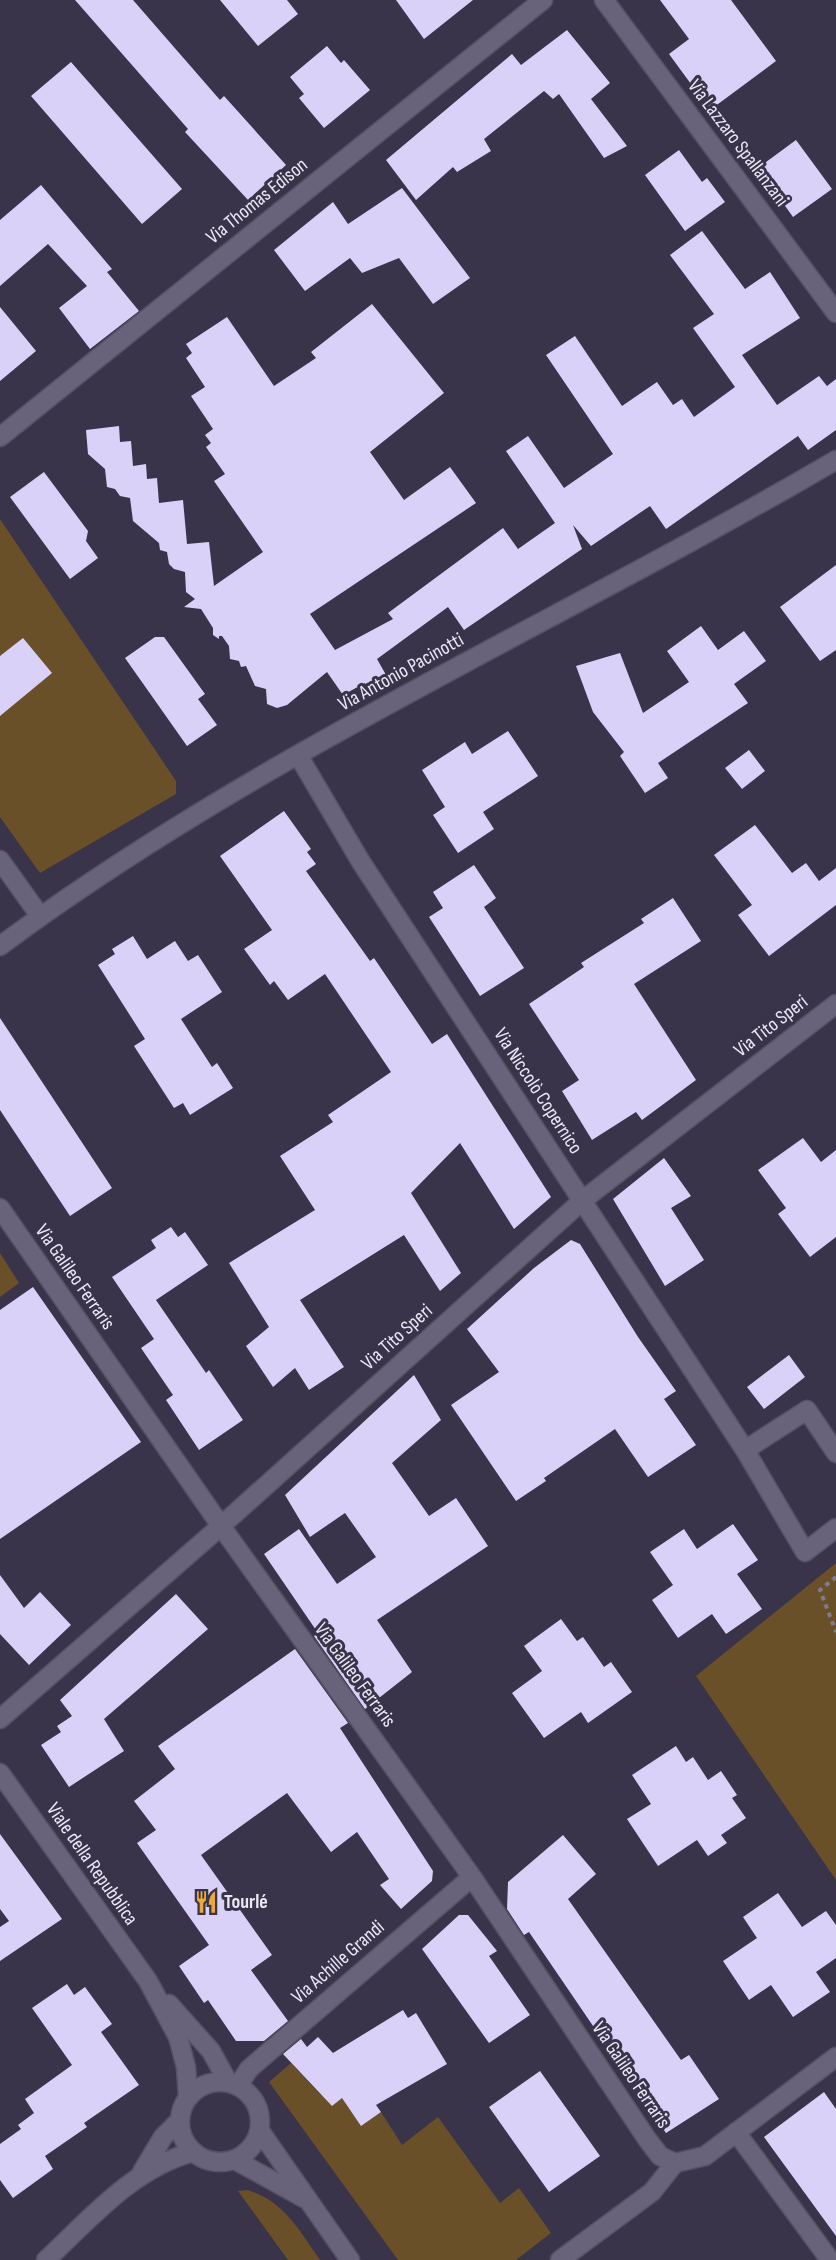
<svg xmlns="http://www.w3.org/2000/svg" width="836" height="2260" viewBox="0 0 836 2260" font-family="'Sofia Sans Condensed',sans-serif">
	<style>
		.green { fill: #6a5029 }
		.building { fill: #dad1f9 }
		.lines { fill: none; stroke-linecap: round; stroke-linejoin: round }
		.minor-casing { stroke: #555063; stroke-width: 21 }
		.path { stroke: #807c8f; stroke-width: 4; stroke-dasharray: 4.5 4.5; stroke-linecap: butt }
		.minor { stroke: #68637b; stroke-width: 18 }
		.labels { text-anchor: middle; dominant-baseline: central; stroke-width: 6; stroke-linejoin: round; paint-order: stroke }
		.street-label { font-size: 20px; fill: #eae8f6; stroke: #393449 }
		.poi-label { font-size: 20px; font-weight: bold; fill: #eae8f6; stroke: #393449; text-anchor: start }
	</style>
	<rect width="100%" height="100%" fill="#393449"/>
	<!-- green -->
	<path class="green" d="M 0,519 L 176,781 L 176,794 L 40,873 L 0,817 Z
		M 0,1253 L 19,1283 L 0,1297 Z
		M 836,1563 L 836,1880 L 696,1676 Z
		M 291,2063 L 321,2095 L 333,2085 L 361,2125 L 381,2112 L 402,2145 L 438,2117 L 500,2203 L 519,2188 L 551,2233 L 516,2260 L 398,2260 L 269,2082 Z
		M 247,2190 C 283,2200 300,2231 320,2260 L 288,2260 L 238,2191 Z"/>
	<!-- building -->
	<path class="building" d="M 75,0 L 133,0 L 220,100 L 224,96 L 286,165 L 248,200 L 185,132 L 188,129 Z
		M 220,0 L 287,0 L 298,14 L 258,46 Z
		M 396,0 L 473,0 L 424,39 Z
		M 660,0 L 731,0 L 776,61 L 710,110 L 669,54 L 689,39 Z
		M 567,30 L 610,83 L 591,99 L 627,146 L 604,158 L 559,94 L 553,99 L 544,91 L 484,139 L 491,151 L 457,172 L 453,167 L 416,200 L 386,160 L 512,54 L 521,65 Z
		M 327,46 L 341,63 L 344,60 L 370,90 L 324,128 L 299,98 L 304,94 L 290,77 Z
		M 71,62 L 182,189 L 142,224 L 31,96 Z
		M 796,140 L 832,189 L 793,217 L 758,168 Z
		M 679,150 L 702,182 L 707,178 L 725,202 L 685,231 L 645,175 Z
		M 41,185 L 112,269 L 107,272 L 139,311 L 90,349 L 59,308 L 87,286 L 48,244 L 0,286 L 0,220 Z
		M 402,188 L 470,278 L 433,304 L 399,258 L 362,273 L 350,258 L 305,291 L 274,250 L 333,202 L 348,224 Z
		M 702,231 L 745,289 L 770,272 L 800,318 L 742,355 L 777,405 L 819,376 L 827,386 L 836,379 L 836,430 L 808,450 L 798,436 L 666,529 L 650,506 L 591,546 L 573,525 L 582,549 L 464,630 L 448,607 L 377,659 L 390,682 L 369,692 L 365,683 L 343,695 L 327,672 L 287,705 L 277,708 L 267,704 L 266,689 L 255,686 L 246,666 L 241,667 L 239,661 L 230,659 L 229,646 L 222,636 L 219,636 L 219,639 L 213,635 L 213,628 L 201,609 L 184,607 L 195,599 L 186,592 L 185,572 L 174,569 L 169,564 L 167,552 L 160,550 L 159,543 L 133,521 L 130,498 L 120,496 L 115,489 L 107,487 L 105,469 L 88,454 L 86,430 L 119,426 L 120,442 L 131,441 L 133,466 L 146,464 L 147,479 L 157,478 L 159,503 L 183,500 L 187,544 L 209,542 L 214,586 L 263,552 L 214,481 L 225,474 L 206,447 L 211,443 L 205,435 L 213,429 L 191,396 L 205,387 L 186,358 L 192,353 L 186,344 L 227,317 L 274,386 L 316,358 L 311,352 L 372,304 L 444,393 L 370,452 L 404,500 L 450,467 L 476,503 L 310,614 L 335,650 L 393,619 L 388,613 L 503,528 L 518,549 L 555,523 L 506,451 L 528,436 L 564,488 L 613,454 L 546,355 L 575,336 L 622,406 L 657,382 L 673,405 L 682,399 L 694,417 L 735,387 L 693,328 L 714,314 L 670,255 Z
		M 0,307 L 36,351 L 0,381 Z
		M 44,472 L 88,531 L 86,541 L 98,558 L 70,579 L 10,497 Z
		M 836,565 L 836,650 L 820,661 L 780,607 Z
		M 701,626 L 718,650 L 744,631 L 766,661 L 734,684 L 748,703 L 658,763 L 668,778 L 645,793 L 620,756 L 624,752 L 593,712 L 576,666 L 620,653 L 643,713 L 689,682 L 667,651 Z
		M 155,637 L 164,637 L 205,694 L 198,699 L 217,725 L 187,746 L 125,658 Z
		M 23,638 L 52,673 L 0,716 L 0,656 Z
		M 508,731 L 538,776 L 483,812 L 494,829 L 458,853 L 433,815 L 445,807 L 422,770 L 465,742 L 472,754 Z
		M 749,750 L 765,771 L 742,789 L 725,768 Z
		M 284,811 L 311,849 L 307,852 L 316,864 L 306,871 L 370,961 L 374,958 L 432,1044 L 447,1034 L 551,1197 L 514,1229 L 460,1143 L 411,1193 L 461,1273 L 440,1291 L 404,1235 L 300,1300 L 344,1367 L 309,1390 L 295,1368 L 273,1387 L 246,1346 L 269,1327 L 229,1263 L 315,1210 L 280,1156 L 333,1122 L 328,1115 L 391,1072 L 325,974 L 288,1000 L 274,981 L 270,985 L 244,949 L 272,930 L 220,856 Z
		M 755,825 L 792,873 L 806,863 L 819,881 L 836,868 L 836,905 L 769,956 L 738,915 L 752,905 L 714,855 Z
		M 474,865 L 496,898 L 484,907 L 524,968 L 480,996 L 429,917 L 443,908 L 433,892 Z
		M 673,898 L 701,941 L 634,984 L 696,1080 L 642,1120 L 636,1112 L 592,1140 L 562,1091 L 579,1080 L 529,1004 L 584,967 L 581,963 L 644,923 L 641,919 Z
		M 133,936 L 147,959 L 175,941 L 188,961 L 198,955 L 222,992 L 181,1019 L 212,1067 L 217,1063 L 233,1088 L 190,1115 L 183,1103 L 174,1108 L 134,1046 L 145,1039 L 98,965 L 115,954 L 112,949 Z
		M 0,1018 L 112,1188 L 70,1216 L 0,1110 Z
		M 803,1138 L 821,1162 L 836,1150 L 836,1237 L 810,1257 L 778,1214 L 786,1208 L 758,1170 Z
		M 664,1158 L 691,1196 L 671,1208 L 704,1260 L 665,1286 L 613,1199 Z
		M 171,1227 L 178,1237 L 185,1232 L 208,1265 L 156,1300 L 206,1373 L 209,1370 L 243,1420 L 199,1450 L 166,1400 L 173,1395 L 141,1348 L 154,1339 L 112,1277 L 156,1248 L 151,1240 Z
		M 571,1240 L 580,1244 L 638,1337 L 676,1391 L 664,1399 L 696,1445 L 648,1477 L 615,1429 L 544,1478 L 546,1481 L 516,1501 L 451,1405 L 499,1372 L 467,1329 L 534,1268 Z
		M 33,1287 L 141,1442 L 0,1539 L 0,1310 Z
		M 789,1355 L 805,1377 L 764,1409 L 747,1387 Z
		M 414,1375 L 441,1420 L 392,1463 L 429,1516 L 456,1498 L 488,1546 L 377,1620 L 412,1672 L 365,1709 L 314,1636 L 318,1633 L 264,1554 L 299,1529 L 337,1584 L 376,1557 L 345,1513 L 310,1537 L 285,1495 Z
		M 733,1524 L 758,1560 L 737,1574 L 762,1609 L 726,1634 L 712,1614 L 678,1638 L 652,1600 L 673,1585 L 650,1552 L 684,1529 L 697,1549 Z
		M 0,1575 L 24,1608 L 40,1592 L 71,1625 L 29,1665 L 0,1634 Z
		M 176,1594 L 208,1629 L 104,1719 L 124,1751 L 69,1787 L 41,1745 L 61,1732 L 57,1726 L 72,1716 L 60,1700 Z
		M 561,1619 L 577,1641 L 583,1637 L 604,1667 L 611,1662 L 632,1692 L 588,1723 L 581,1712 L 544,1738 L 512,1693 L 542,1671 L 524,1646 Z
		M 295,1649 L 348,1723 L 340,1728 L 433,1871 L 432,1881 L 401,1909 L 380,1885 L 389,1879 L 357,1832 L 331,1852 L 287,1793 L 201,1855 L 272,1955 L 251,1970 L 288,2021 L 264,2041 L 236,2041 L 208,2000 L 204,2003 L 179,1966 L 209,1945 L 137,1843 L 156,1830 L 134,1801 L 175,1769 L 158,1746 Z
		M 676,1746 L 686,1762 L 693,1757 L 708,1780 L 721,1771 L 737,1795 L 732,1798 L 746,1818 L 721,1835 L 727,1843 L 708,1856 L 697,1840 L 658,1866 L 627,1819 L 651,1804 L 632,1775 Z
		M 0,1834 L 62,1919 L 0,1961 L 0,1927 L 9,1921 L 0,1909 Z
		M 563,1835 L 596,1874 L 568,1899 L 681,2060 L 689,2055 L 719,2099 L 666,2133 L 529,1932 L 524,1935 L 507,1909 L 508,1882 Z
		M 778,1893 L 802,1927 L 826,1911 L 836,1925 L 836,1958 L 816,1972 L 830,1992 L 793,2017 L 771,1985 L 749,2000 L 723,1961 L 757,1938 L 743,1917 Z
		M 459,1915 L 468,1915 L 497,1951 L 489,1956 L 530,2015 L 489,2043 L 422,1949 Z
		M 67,1984 L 74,1995 L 85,1987 L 112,2024 L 101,2032 L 139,2085 L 84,2123 L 87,2127 L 45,2156 L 53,2169 L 13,2198 L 0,2180 L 0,2144 L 21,2129 L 18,2125 L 34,2113 L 25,2099 L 72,2065 L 32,2008 Z
		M 403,2010 L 408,2018 L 416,2013 L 447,2064 L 376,2105 L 381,2112 L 361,2126 L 342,2098 L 332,2106 L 283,2054 L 301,2039 L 307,2047 L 318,2037 L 333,2053 Z
		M 540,2071 L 600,2156 L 549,2192 L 489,2107 Z
		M 824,2092 L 836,2109 L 836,2236 L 764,2137 Z"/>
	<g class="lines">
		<!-- minor casing -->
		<g class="minor-casing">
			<path id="minor" d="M 604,0 L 836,313
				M 0,437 L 543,0
				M 298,755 L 361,862 L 745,1450 L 805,1552 L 836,1528
				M 0,860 L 40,916
				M 0,946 C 260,753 558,623 836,460
				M 0,1208 L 221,1526 L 472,1877 L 647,2139 L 660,2156 L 675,2163
				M 745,1450 L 807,1410 L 836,1453
				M 0,1719 L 221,1526 L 583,1200 L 836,1004
				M 0,1773 L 148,1981 L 178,2037 L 186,2067 L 188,2097
				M 169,2004 L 211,2051 L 228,2082
				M180 2122a40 40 0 1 1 80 0a40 40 0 1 1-80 0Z
				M 238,2086 L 249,2069 L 472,1877
				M 260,2131 L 350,2260
				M 736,2132 L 830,2260
				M 235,2160 L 304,2198
				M 142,2172 L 163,2137 L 179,2121
				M 46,2260 C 90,2219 133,2168 193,2152
				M 560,2260 L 652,2192 L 675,2163 L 705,2156 L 836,2057"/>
		</g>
		<!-- path -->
		<path class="path" d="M 836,1577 L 820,1590 L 836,1632"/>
		<!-- minor -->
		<use href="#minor" class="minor"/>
	</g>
	<!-- icons -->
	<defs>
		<g id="restaurant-bare" transform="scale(1.8)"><path d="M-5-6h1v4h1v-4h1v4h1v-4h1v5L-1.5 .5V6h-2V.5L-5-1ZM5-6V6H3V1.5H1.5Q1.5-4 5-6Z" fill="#eca93a" stroke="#393449" stroke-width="2.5" paint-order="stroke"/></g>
	</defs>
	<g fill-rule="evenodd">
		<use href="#restaurant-bare" x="206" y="1902"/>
	</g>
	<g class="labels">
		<!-- street labels -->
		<g class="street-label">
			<text transform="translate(738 143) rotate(53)">Via Lazzaro Spallanzani</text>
			<text transform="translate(257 201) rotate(-39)">Via Thomas Edison</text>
			<text transform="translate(401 672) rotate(-29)">Via Antonio Pacinotti</text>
			<text transform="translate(771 1026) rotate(-38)">Via Tito Speri</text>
			<text transform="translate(538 1091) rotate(57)">Via Niccolò Copernico</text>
			<text transform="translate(75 1277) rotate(55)">Via Galileo Ferraris</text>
			<text transform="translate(397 1337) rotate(-42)">Via Tito Speri</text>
			<text transform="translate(355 1675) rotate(54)">Via Galileo Ferraris</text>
			<text transform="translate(92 1864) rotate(55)">Viale della Repubblica</text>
			<text transform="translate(338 1962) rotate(-41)">Via Achille Grandi</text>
			<text transform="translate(631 2075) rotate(56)">Via Galileo Ferraris</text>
		</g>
		<!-- poi labels -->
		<g class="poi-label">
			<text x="224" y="1902">Tourlé</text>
		</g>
	</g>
</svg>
